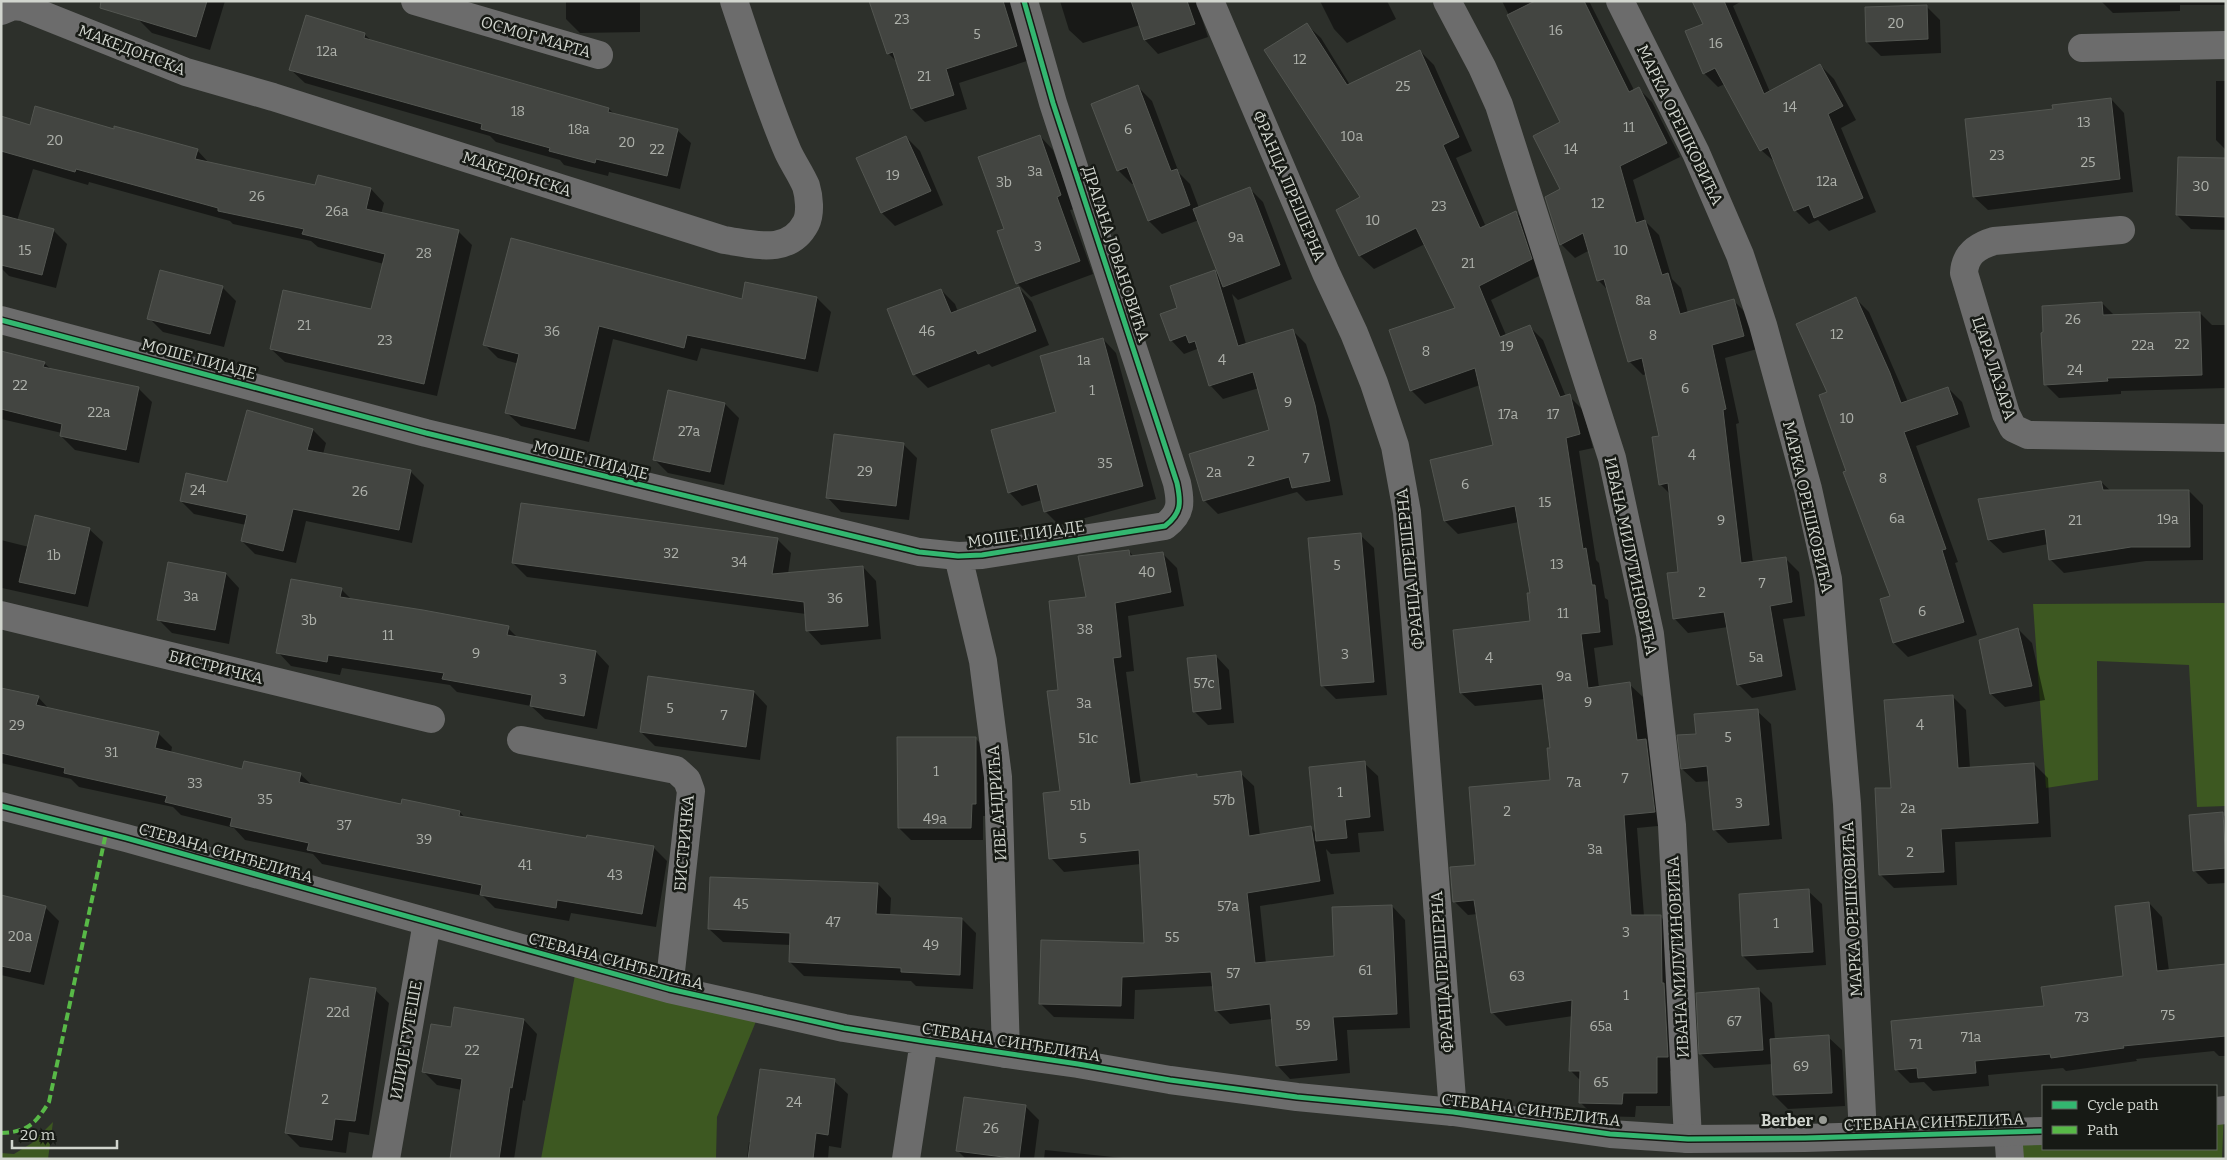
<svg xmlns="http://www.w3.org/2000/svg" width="2227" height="1160" viewBox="0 0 2227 1160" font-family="Bitter,serif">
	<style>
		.green { fill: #3d5821 }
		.shadow { fill: #0007 }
		.building { fill: #434541; stroke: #535651 }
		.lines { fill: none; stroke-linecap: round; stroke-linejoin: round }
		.minor { stroke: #6c6c6c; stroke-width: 28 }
		.tertiary { stroke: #6c6c6c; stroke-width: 28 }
		.quiet { stroke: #58b947; stroke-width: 4; stroke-dasharray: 8 4; stroke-linecap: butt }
		.cycleway-casing { stroke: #171a15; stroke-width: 8 }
		.cycleway { stroke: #33b770; stroke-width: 5 }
		.poi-dot { fill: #989b95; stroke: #171a15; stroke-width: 2 }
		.labels { text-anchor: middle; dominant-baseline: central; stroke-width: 5; stroke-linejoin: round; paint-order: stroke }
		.number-label { font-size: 14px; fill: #aeb1ab }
		.street-label { font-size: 16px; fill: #d1d5ce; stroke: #171a15 }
		.poi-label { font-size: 16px; font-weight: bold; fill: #d1d5ce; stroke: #171a15; text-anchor: end }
	</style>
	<rect width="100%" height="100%" fill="#2d302b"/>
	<!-- green -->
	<path class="green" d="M 2226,603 L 2226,806 L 2197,807 L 2189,665 L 2097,661 L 2098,780 L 2046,788 L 2033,604 Z
		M 577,964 L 761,1009 L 717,1117 L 716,1159 L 541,1159 Z
		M 2224,1110 L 2222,1159 L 2008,1159 L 2008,1132 L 2043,1130 L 2043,1149 L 2216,1149 L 2216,1111 Z
		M 53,1122 L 48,1159 L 1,1159 L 1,1153 L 14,1154 L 32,1143 Z"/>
	<!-- shadow -->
	<path class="shadow" d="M 144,1 L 225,1 L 210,50 L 152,33 L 138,19 Z
		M 566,1 L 640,1 L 640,32 L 580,33 L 566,19 Z
		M 871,1 L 1011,1 L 1030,60 L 959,83 L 967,109 L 925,122 L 912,109 L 897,62 L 888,53 Z
		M 1060,1 L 1196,1 L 1208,37 L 1158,54 L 1145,40 L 1140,25 L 1083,43 L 1069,30 Z
		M 1320,1 L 1387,1 L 1396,19 L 1347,43 L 1334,29 Z
		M 1502,1 L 1589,1 L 1634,90 L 1638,88 L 1652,102 L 1680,157 L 1633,180 L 1645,221 L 1659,235 L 1672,279 L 1681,288 L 1688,313 L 1733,300 L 1747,314 L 1757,349 L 1725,358 L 1739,423 L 1736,424 L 1753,563 L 1785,558 L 1799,572 L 1805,616 L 1783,619 L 1796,690 L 1752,698 L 1738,684 L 1728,627 L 1688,633 L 1675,619 L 1668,574 L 1679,573 L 1670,494 L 1660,484 L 1661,437 L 1647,374 L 1643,375 L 1629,361 L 1608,290 L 1598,280 L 1590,250 L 1575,258 L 1561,244 L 1562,123 Z
		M 1694,1 L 1742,1 L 1733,6 L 1770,92 L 1820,65 L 1834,79 L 1856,120 L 1841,128 L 1876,212 L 1829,231 L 1818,220 L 1809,224 L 1795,210 L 1776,163 L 1761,150 L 1725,84 L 1718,87 L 1704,73 L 1704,24 Z
		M 2101,1 L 2226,1 L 2226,5 L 2180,5 L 2180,11 L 2113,13 Z
		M 1926,6 L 1940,20 L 1941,53 L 1881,56 L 1867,42 Z
		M 1307,25 L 1321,38 L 1350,85 L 1420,51 L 1434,65 L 1472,151 L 1456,158 L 1486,227 L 1516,212 L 1530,226 L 1545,273 L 1491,300 L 1506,335 L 1529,326 L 1543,340 L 1566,397 L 1569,396 L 1583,410 L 1593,448 L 1579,451 L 1596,560 L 1599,563 L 1605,598 L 1608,600 L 1613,645 L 1594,648 L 1599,688 L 1629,684 L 1643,697 L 1649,743 L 1660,754 L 1668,825 L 1637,828 L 1644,916 L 1660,916 L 1674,930 L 1681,1070 L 1670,1071 L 1670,1106 L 1636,1106 L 1635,1117 L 1594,1116 L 1580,1102 L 1581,1081 L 1571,1071 L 1573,1016 L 1506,1026 L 1492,1012 L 1478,914 L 1468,915 L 1454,901 L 1477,866 L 1551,782 L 1552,749 L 1545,699 L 1475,706 L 1461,693 L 1531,622 L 1532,594 L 1519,522 L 1458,534 L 1445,521 L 1495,446 L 1480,385 L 1425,404 L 1411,390 L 1457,308 L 1425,244 L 1374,269 L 1360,256 L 1337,210 L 1362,198 Z
		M 364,34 L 372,41 L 609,109 L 615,115 L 677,130 L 691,143 L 680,189 L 609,172 L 608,176 L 564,165 L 560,160 L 496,142 L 490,136 L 305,83 L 291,70 Z
		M 2216,81 L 2226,81 L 2226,150 L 2216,140 Z
		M 1138,87 L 1152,101 L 1179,173 L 1190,184 L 1199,208 L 1249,188 L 1263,202 L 1292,279 L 1238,300 L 1232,294 L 1246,344 L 1292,330 L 1306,344 L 1329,420 L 1343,495 L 1306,501 L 1297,492 L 1218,514 L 1204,500 L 1271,431 L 1259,388 L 1223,399 L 1210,385 L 1200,352 L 1197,349 L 1184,354 L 1171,340 L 1179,309 L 1215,271 L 1220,276 L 1199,220 L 1162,234 L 1149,221 L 1135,183 L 1132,184 L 1118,170 Z
		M 2111,99 L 2124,113 L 2133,192 L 1988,210 L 1974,197 L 2054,110 Z
		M 1,117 L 30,126 L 115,131 L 197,150 L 210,164 L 316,187 L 371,189 L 384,203 L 381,214 L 458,231 L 472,245 L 437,396 L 285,362 L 271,349 L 372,311 L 384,264 L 318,247 L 311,241 L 233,224 L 230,221 L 89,182 L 88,185 L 33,169 L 17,221 L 53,230 L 67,244 L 56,288 L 9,276 L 1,268 Z
		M 1040,136 L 1053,150 L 1074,209 L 1070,210 L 1093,274 L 1031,297 L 1017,283 L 1005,229 Z
		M 906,137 L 920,151 L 943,205 L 895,226 L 882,213 Z
		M 2226,159 L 2226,230 L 2191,229 L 2177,215 Z
		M 746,283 L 817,298 L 831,312 L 818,372 L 701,348 L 697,361 L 613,339 L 589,442 L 521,426 L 507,413 L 519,364 L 498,358 L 484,344 L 742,300 Z
		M 222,287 L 236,301 L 224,347 L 163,332 L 149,318 Z
		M 1019,288 L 1032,302 L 1049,345 L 992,367 L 989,364 L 928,388 L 914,374 L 941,290 L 955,304 L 958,312 Z
		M 1855,298 L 1869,312 L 1908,402 L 1948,388 L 1962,402 L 1970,427 L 1916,446 L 1958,562 L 1955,563 L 1977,635 L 1908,657 L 1894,643 L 1881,600 L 1891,597 L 1848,472 L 1829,393 Z
		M 2102,303 L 2115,316 L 2200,313 L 2212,325 L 2226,325 L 2226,388 L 2121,391 L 2121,394 L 2059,398 L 2046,385 Z
		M 1103,339 L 1116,353 L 1156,499 L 1059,525 L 1045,511 L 1042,500 L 1022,506 L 1009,492 Z
		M 1,352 L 44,363 L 52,370 L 138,388 L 152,402 L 139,463 L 75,450 L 61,436 L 62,433 L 1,419 Z
		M 669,392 L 725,404 L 739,418 L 724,485 L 668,473 L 655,460 Z
		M 313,430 L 326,443 L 323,454 L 411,472 L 424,485 L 412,543 L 306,521 L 296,563 L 255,554 L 242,541 L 246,525 L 194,514 L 181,501 L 228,484 Z
		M 903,444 L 917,458 L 909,520 L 841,512 L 828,498 Z
		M 2101,482 L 2111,491 L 2189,491 L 2203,505 L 2203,560 L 2146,561 L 2064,573 L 2050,559 L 2048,544 L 2003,553 L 1989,540 Z
		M 89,529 L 103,542 L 88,607 L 2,588 L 1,592 L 1,540 L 29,547 Z
		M 1360,535 L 1374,548 L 1387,695 L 1336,699 L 1322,685 Z
		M 777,539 L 791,553 L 788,574 L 863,567 L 876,581 L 881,639 L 821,645 L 808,631 L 806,614 L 527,577 L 513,563 Z
		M 1129,551 L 1134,557 L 1163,554 L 1177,568 L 1184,606 L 1128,616 L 1134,671 L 1126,672 L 1141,784 L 1196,776 L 1199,778 L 1240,773 L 1254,786 L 1260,836 L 1311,828 L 1316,833 L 1364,763 L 1378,776 L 1384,831 L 1358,833 L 1360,852 L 1331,854 L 1326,849 L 1334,894 L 1260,906 L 1266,964 L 1336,957 L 1392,906 L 1405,920 L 1410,1028 L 1347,1030 L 1350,1073 L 1290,1079 L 1277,1065 L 1273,1019 L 1230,1024 L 1216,1010 L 1214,986 L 1135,990 L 1134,1019 L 1054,1017 L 1040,1003 L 1146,944 L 1141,864 L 1064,872 L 1051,858 L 1062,792 L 1060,691 L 1087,598 Z
		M 226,574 L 239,588 L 229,644 L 172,633 L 158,619 Z
		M 341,589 L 352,600 L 508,628 L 519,639 L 596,652 L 609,666 L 597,729 L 545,719 L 531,706 L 457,692 L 450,685 L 342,668 L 340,675 L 291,666 L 278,652 Z
		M 2018,629 L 2032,643 L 2045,700 L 2005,707 L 1991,694 Z
		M 1216,656 L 1229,670 L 1234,723 L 1208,725 L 1194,711 Z
		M 1,689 L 38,697 L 50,710 L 158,733 L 172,747 L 171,753 L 243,770 L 300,774 L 313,786 L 402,806 L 460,812 L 465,818 L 587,840 L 654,848 L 667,861 L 656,927 L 571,913 L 569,921 L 495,908 L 483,896 L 322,864 L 313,854 L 245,840 L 234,828 L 181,815 L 173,807 L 79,787 L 71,779 L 1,763 Z
		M 754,692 L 767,706 L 760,760 L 655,746 L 641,732 Z
		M 1952,696 L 1966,710 L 1970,768 L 2034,764 L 2048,778 L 2051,837 L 1955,842 L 1957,885 L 1894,888 L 1880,874 L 1892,789 Z
		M 1757,711 L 1771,724 L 1782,839 L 1728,843 L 1714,829 L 1710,781 L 1696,782 L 1682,769 L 1697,735 Z
		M 975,738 L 988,751 L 987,816 L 983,816 L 983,840 L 911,840 L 899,828 Z
		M 2222,814 L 2226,817 L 2226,883 L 2208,884 L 2194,870 Z
		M 878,884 L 891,898 L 890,916 L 962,919 L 976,933 L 973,989 L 916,986 L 911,981 L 804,976 L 790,962 L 791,945 L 723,942 L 709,929 Z
		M 1808,891 L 1822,904 L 1826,965 L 1757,970 L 1743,956 Z
		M 1,897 L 45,907 L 59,921 L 44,985 L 1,975 Z
		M 2149,903 L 2162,917 L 2169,971 L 2226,965 L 2226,1056 L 2219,1056 L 2214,1051 L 2136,1059 L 2137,1061 L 2066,1071 L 2063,1068 L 1988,1075 L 1989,1086 L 1933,1091 L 1924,1082 L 1910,1083 L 1896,1069 L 2045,1007 L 2125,977 Z
		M 1758,989 L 1772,1003 L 1775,1040 L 1828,1037 L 1842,1050 L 1845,1106 L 1788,1109 L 1774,1095 L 1773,1064 L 1714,1068 L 1701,1054 Z
		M 375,990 L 389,1003 L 369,1135 L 349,1132 L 346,1153 L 300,1147 L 286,1133 Z
		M 524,1020 L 537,1034 L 525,1101 L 523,1100 L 514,1159 L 451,1159 L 462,1090 L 437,1085 L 424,1072 L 452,1029 Z
		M 834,1081 L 848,1094 L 841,1148 L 829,1146 L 828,1159 L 747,1159 L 749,1142 L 751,1143 Z
		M 1025,1106 L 1039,1120 L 1034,1159 L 966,1159 L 958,1151 Z
		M 1045,1150 L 1133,1159 L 1044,1159 Z"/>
	<!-- building -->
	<path class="building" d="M 101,1 L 207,1 L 196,37 L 100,8 Z
		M 869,1 L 1003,1 L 1017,46 L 946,69 L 954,95 L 911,109 L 893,52 L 887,54 Z
		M 1131,1 L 1187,1 L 1195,24 L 1144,40 Z
		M 1535,1 L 1584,1 L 1629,92 L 1639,87 L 1667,143 L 1620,166 L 1636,223 L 1645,220 L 1662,275 L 1668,273 L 1680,314 L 1734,299 L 1744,336 L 1712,345 L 1726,409 L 1723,410 L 1741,563 L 1786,557 L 1792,602 L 1770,606 L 1782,676 L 1737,685 L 1724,612 L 1673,619 L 1667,573 L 1678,572 L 1668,483 L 1659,485 L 1652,437 L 1659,436 L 1642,358 L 1628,362 L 1604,279 L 1597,281 L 1583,233 L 1560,245 L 1545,197 L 1560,189 L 1533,136 L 1560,122 L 1507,15 Z
		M 1692,1 L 1724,1 L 1764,94 L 1820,64 L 1843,106 L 1828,114 L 1863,198 L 1814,218 L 1809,205 L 1794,211 L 1768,147 L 1760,151 L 1715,68 L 1703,74 L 1685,31 L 1703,24 Z
		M 1927,5 L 1928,39 L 1866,42 L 1865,7 Z
		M 306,15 L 365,33 L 364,38 L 609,108 L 608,112 L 678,129 L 667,176 L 596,159 L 595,163 L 549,151 L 550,148 L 481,129 L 482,124 L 289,70 Z
		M 1307,23 L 1347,85 L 1420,50 L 1459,137 L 1443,145 L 1480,228 L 1516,211 L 1532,259 L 1479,286 L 1500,337 L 1530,325 L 1560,397 L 1570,394 L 1580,434 L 1566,438 L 1583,549 L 1586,548 L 1592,585 L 1595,585 L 1600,632 L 1581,634 L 1588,688 L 1630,682 L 1637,740 L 1646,739 L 1654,805 L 1655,812 L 1624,815 L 1631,915 L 1661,915 L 1662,983 L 1664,983 L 1668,1057 L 1657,1057 L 1657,1093 L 1623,1093 L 1622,1104 L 1579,1103 L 1580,1071 L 1569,1071 L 1572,1000 L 1491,1013 L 1474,900 L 1453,902 L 1450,867 L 1475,865 L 1469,787 L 1550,780 L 1547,748 L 1550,748 L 1542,684 L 1460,693 L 1453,630 L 1530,621 L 1527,593 L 1530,593 L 1515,506 L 1444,521 L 1430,460 L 1493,445 L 1475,368 L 1410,391 L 1389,330 L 1455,308 L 1416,228 L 1359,256 L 1336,210 L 1360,197 L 1264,50 Z
		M 1138,85 L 1171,171 L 1177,169 L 1190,205 L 1148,221 L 1127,167 L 1117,171 L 1091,104 Z
		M 2111,98 L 2120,179 L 1973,197 L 1965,119 L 2053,109 L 2052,105 Z
		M 35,106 L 114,129 L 114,126 L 198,149 L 195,159 L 315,185 L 318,175 L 371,188 L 366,209 L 459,230 L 424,384 L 270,349 L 283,290 L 371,309 L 385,254 L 302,234 L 304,229 L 218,211 L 218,208 L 76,169 L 75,172 L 1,151 L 1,116 L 30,125 Z
		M 1040,135 L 1061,195 L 1057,197 L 1080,261 L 1016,284 L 997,231 L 1004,229 L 978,157 Z
		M 906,136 L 931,191 L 881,213 L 856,158 Z
		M 2178,157 L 2226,158 L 2226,217 L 2176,215 Z
		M 1250,187 L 1280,265 L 1223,287 L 1193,209 Z
		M 1,215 L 54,229 L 42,275 L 1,265 Z
		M 511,238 L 742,299 L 745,282 L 817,297 L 805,359 L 687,335 L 684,348 L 599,326 L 575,429 L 505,413 L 519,354 L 483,345 Z
		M 160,270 L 223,286 L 210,334 L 147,319 Z
		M 1215,270 L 1238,346 L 1293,329 L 1315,405 L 1330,481 L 1292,488 L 1289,477 L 1203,501 L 1189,454 L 1269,430 L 1253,372 L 1209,386 L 1195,341 L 1189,343 L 1186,335 L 1170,341 L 1160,314 L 1177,308 L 1170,286 Z
		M 1019,287 L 1036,331 L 978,354 L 976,350 L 913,375 L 887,309 L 941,289 L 951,313 Z
		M 1856,297 L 1890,373 L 1901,403 L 1948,387 L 1958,414 L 1904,432 L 1946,549 L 1942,550 L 1964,622 L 1893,643 L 1880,599 L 1890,596 L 1843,472 L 1846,471 L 1819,395 L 1827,392 L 1796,324 Z
		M 2102,302 L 2103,315 L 2200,312 L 2202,375 L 2107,378 L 2108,381 L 2044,385 L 2041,333 L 2043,332 L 2042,306 Z
		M 1103,338 L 1143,486 L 1044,512 L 1037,484 L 1008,493 L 991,430 L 1056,412 L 1040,356 Z
		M 1,351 L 45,362 L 43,367 L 139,387 L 126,450 L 60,436 L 62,424 L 1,409 Z
		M 668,390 L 725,403 L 710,472 L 653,460 Z
		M 247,410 L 313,429 L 307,450 L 411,470 L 399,530 L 293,509 L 283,551 L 241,541 L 247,515 L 180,501 L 186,473 L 227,482 Z
		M 834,434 L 904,443 L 896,506 L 826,498 Z
		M 2101,481 L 2103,490 L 2189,490 L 2190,547 L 2131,547 L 2049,560 L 2045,529 L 1988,540 L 1978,499 Z
		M 521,503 L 778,538 L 772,574 L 863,566 L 868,626 L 806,631 L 804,602 L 512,563 Z
		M 35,515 L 90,528 L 75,594 L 19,582 Z
		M 1361,533 L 1374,682 L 1321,686 L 1308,538 Z
		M 1129,550 L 1130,556 L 1163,552 L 1171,592 L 1115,603 L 1121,657 L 1113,658 L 1130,784 L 1197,774 L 1197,777 L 1241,771 L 1249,836 L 1311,826 L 1320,881 L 1247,893 L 1255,963 L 1334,956 L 1332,907 L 1392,905 L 1397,1014 L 1333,1017 L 1337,1060 L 1276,1066 L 1270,1004 L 1215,1011 L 1211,972 L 1122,977 L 1121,1006 L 1039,1004 L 1041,940 L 1144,943 L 1139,850 L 1049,859 L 1043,793 L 1060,791 L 1047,691 L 1058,690 L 1049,601 L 1086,597 L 1078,556 Z
		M 168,562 L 226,573 L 215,630 L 157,620 Z
		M 291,579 L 342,588 L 340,597 L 423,610 L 509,626 L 507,635 L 596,651 L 584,716 L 530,706 L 532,695 L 442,679 L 444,673 L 328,655 L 327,662 L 276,653 Z
		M 2018,628 L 2032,686 L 1990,694 L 1979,640 Z
		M 1216,655 L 1221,709 L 1193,712 L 1187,658 Z
		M 648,676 L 754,691 L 746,747 L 640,732 Z
		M 1,688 L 39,696 L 36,705 L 159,732 L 155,748 L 242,769 L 244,761 L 301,773 L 299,782 L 401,804 L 402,799 L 460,811 L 459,816 L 586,838 L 587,835 L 654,846 L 642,914 L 557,900 L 556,908 L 480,895 L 482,885 L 307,850 L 309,843 L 230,826 L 232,818 L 165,802 L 167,796 L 64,773 L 65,768 L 1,753 Z
		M 1953,695 L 1958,768 L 2034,763 L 2038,823 L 1941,829 L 1944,872 L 1879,875 L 1875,788 L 1891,788 L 1884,700 Z
		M 1758,709 L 1769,825 L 1713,830 L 1707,766 L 1681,769 L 1677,735 L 1696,734 L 1694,714 Z
		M 897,737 L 976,737 L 976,804 L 972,804 L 971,828 L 898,828 Z
		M 1365,761 L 1370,817 L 1345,820 L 1347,838 L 1316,841 L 1309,767 Z
		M 2223,812 L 2226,868 L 2193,871 L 2189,815 Z
		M 710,877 L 878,883 L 876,914 L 962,918 L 960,975 L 901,972 L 901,968 L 789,962 L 790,933 L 708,929 Z
		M 1809,889 L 1813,952 L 1742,956 L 1739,894 Z
		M 1,895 L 46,906 L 30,972 L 1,966 Z
		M 2149,902 L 2157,971 L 2226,964 L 2226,1036 L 2123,1046 L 2124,1048 L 2051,1058 L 2050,1054 L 1975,1061 L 1976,1073 L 1918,1078 L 1917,1068 L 1895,1070 L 1891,1021 L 2044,1006 L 2041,987 L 2123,976 L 2115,906 Z
		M 310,978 L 376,988 L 355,1121 L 335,1119 L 332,1140 L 285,1133 Z
		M 1759,988 L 1763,1050 L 1699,1054 L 1696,993 Z
		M 454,1007 L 524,1019 L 512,1088 L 510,1087 L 499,1159 L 450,1159 L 462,1079 L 422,1072 L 431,1024 L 451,1027 Z
		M 1829,1035 L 1832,1093 L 1773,1095 L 1770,1039 Z
		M 760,1069 L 835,1079 L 828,1135 L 816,1133 L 813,1159 L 748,1159 Z
		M 964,1097 L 1026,1105 L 1019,1159 L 956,1151 Z"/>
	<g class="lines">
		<!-- minor -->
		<path class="minor" d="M 415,1 L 599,55
			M 1210,1 L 1326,273 L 1354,333 L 1374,383 L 1395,446 L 1407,512 L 1453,1112
			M 1447,1 L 1482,67 L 1499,105 L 1612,458 L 1650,634 L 1672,825 L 1688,1139
			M 1620,1 L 1696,153 L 1740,255 L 1763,325 L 1808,489 L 1828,579 L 1847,804 L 1863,1136
			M 1,11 L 13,6 L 23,7 L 186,72 L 273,97 L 724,240 C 753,244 789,256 806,223 C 811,213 809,196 806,186 C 801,174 793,163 788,152 C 767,103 751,52 734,1
			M 2082,48 L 2226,45
			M 2121,230 L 1994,241 C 1977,246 1965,254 1964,273 L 2006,414 L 2013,428 L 2028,435 L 2226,438
			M 1,320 L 426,433 L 919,552 L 958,556 L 982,555 L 1165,526 C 1182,513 1181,502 1177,483 L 1053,103 L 1024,1
			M 1,615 L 431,719
			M 521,740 L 676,770 L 687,780 L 691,791 L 669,989
			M 1,806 L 126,838 L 669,989 L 844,1028 L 1006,1054 L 998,777 L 983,661 L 958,556
			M 2008,1132 L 2010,1159
			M 386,1159 L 427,922
			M 906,1159 L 924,1041"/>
		<!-- tertiary -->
		<path class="tertiary" d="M 1006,1054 L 1078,1064 L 1170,1080 L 1297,1097 L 1453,1112 L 1610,1134 L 1688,1139 L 1805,1138 L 2043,1131
			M 2216,1111 L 2226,1110"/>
		<!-- quiet -->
		<path class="quiet" d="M 1,1133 C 28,1132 35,1124 49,1102 L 106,833"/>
		<!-- cycleway casing -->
		<g class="cycleway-casing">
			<path id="cycleway" d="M 1,320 L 426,433 L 919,552 L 958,556 L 982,555 L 1165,526 C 1182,513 1181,502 1177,483 L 1053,103 L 1024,1
				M 1,806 L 126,838 L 669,989 L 844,1028 L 924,1041 L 1078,1064 L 1170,1080 L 1297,1097 L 1453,1112 L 1610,1134 L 1688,1139 L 1805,1138 L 2043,1131"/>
		</g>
		<!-- cycleway -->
		<use href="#cycleway" class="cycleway"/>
	</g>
	<!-- markers -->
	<circle class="poi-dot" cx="1823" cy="1120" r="5"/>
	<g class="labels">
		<!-- number labels -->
		<g class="number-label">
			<text x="902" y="19">23</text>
			<text x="1896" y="23">20</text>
			<text x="1556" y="30">16</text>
			<text x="977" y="34">5</text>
			<text x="1716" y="43">16</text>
			<text x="327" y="51">12a</text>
			<text x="1300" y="59">12</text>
			<text x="924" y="76">21</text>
			<text x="1403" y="86">25</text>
			<text x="1790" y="107">14</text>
			<text x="518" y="111">18</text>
			<text x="2084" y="122">13</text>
			<text x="1629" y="127">11</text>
			<text x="579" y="129">18a</text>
			<text x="1128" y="129">6</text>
			<text x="1352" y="136">10a</text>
			<text x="55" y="140">20</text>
			<text x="627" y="142">20</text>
			<text x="657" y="149">22</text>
			<text x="1571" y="149">14</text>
			<text x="1997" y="155">23</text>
			<text x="2088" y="162">25</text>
			<text x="1035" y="171">3a</text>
			<text x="893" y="175">19</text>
			<text x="1827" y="181">12a</text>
			<text x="1004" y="182">3b</text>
			<text x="2201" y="186">30</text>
			<text x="257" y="196">26</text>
			<text x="1598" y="203">12</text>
			<text x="1439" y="206">23</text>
			<text x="337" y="211">26a</text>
			<text x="1373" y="220">10</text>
			<text x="1236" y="237">9a</text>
			<text x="1038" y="246">3</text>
			<text x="25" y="250">15</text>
			<text x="1621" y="250">10</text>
			<text x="424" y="253">28</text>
			<text x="1468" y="263">21</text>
			<text x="1643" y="300">8a</text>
			<text x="2073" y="319">26</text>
			<text x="304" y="325">21</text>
			<text x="552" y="331">36</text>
			<text x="927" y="331">46</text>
			<text x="1837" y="334">12</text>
			<text x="1653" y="335">8</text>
			<text x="385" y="340">23</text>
			<text x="2182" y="344">22</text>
			<text x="2143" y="345">22a</text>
			<text x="1507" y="346">19</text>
			<text x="1426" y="351">8</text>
			<text x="1084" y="360">1a</text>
			<text x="1222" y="360">4</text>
			<text x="2075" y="370">24</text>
			<text x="20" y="385">22</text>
			<text x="1685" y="388">6</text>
			<text x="1092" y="390">1</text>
			<text x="1288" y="402">9</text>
			<text x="99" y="412">22a</text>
			<text x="1508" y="414">17a</text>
			<text x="1553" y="414">17</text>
			<text x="1847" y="418">10</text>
			<text x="689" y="431">27a</text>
			<text x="1692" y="455">4</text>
			<text x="1306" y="458">7</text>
			<text x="1251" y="461">2</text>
			<text x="1105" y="463">35</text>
			<text x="865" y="471">29</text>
			<text x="1214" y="472">2a</text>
			<text x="1883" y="478">8</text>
			<text x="1465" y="484">6</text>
			<text x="198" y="490">24</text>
			<text x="360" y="491">26</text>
			<text x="1545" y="502">15</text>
			<text x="1897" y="518">6a</text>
			<text x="2168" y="519">19a</text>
			<text x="1721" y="520">9</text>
			<text x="2075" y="520">21</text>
			<text x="671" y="553">32</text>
			<text x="54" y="555">1b</text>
			<text x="739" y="562">34</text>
			<text x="1557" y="564">13</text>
			<text x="1337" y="565">5</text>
			<text x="1147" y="572">40</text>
			<text x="1762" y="583">7</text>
			<text x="1702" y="592">2</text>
			<text x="191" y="596">3a</text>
			<text x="835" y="598">36</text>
			<text x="1922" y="611">6</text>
			<text x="1563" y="613">11</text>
			<text x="309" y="620">3b</text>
			<text x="1085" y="629">38</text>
			<text x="388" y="635">11</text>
			<text x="476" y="653">9</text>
			<text x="1345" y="654">3</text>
			<text x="1756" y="657">5a</text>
			<text x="1489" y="658">4</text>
			<text x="1564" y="676">9a</text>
			<text x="563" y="679">3</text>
			<text x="1204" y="683">57c</text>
			<text x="1588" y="702">9</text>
			<text x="1084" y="703">3a</text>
			<text x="670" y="708">5</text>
			<text x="724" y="715">7</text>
			<text x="17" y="725">29</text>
			<text x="1920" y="725">4</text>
			<text x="1728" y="737">5</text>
			<text x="1088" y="738">51c</text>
			<text x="111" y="752">31</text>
			<text x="936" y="771">1</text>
			<text x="1625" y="778">7</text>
			<text x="1574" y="782">7a</text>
			<text x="195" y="783">33</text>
			<text x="1340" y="792">1</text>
			<text x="265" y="799">35</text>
			<text x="1224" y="800">57b</text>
			<text x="1739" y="803">3</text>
			<text x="1080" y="805">51b</text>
			<text x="1908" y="808">2a</text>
			<text x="1507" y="811">2</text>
			<text x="935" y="819">49a</text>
			<text x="344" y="825">37</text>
			<text x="1083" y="838">5</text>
			<text x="424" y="839">39</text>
			<text x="1595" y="849">3a</text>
			<text x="1910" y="852">2</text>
			<text x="525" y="865">41</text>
			<text x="615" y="875">43</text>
			<text x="741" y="904">45</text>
			<text x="1228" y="906">57a</text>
			<text x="833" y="922">47</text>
			<text x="1776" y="923">1</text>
			<text x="1626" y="932">3</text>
			<text x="20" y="936">20a</text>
			<text x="1172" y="937">55</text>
			<text x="931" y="945">49</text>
			<text x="1365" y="970">61</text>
			<text x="1233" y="973">57</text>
			<text x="1517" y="976">63</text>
			<text x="1626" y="995">1</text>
			<text x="338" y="1012">22d</text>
			<text x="2168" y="1015">75</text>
			<text x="2082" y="1017">73</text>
			<text x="1734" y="1021">67</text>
			<text x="1303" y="1025">59</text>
			<text x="1601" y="1026">65a</text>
			<text x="1971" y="1037">71a</text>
			<text x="1916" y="1044">71</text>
			<text x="472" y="1050">22</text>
			<text x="1801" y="1066">69</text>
			<text x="1601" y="1082">65</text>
			<text x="325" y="1099">2</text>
			<text x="794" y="1102">24</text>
			<text x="991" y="1128">26</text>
		</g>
		<!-- street labels -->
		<g class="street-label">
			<text transform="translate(536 37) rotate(16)">ОСМОГ МАРТА</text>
			<text transform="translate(132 50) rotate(21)">МАКЕДОНСКА</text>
			<text transform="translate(1680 125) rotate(64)">МАРКА ОРЕШКОВИЋА</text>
			<text transform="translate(517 174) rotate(18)">МАКЕДОНСКА</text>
			<text transform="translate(1289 186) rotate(67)">ФРАНЦА ПРЕШЕРНА</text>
			<text transform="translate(1116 254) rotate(72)">ДРАГАНА ЈОВАНОВИЋА</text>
			<text transform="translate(199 359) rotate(15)">МОШЕ ПИЈАДЕ</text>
			<text transform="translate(1994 368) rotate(72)">ЦАРА ЛАЗАРА</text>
			<text transform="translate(591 460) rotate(14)">МОШЕ ПИЈАДЕ</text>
			<text transform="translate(1808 507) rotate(77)">МАРКА ОРЕШКОВИЋА</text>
			<text transform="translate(1026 534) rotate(-8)">МОШЕ ПИЈАДЕ</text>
			<text transform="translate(1631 556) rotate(78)">ИВАНА МИЛУТИНОВИЋА</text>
			<text transform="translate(1410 569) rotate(-96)">ФРАНЦА ПРЕШЕРНА</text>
			<text transform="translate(216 667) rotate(14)">БИСТРИЧКА</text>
			<text transform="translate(997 803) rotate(-94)">ИВЕ АНДРИЋА</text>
			<text transform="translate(684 843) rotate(-85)">БИСТРИЧКА</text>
			<text transform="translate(226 853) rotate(16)">СТЕВАНА СИНЂЕЛИЋА</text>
			<text transform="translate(1852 909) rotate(-93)">МАРКА ОРЕШКОВИЋА</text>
			<text transform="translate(1678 957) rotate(-93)">ИВАНА МИЛУТИНОВИЋА</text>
			<text transform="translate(616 961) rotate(15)">СТЕВАНА СИНЂЕЛИЋА</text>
			<text transform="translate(1442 972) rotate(-94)">ФРАНЦА ПРЕШЕРНА</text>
			<text transform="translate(406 1040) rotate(-80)">ИЛИЈЕ ГУТЕШЕ</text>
			<text transform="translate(1011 1042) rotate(9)">СТЕВАНА СИНЂЕЛИЋА</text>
			<text transform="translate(1531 1110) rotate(7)">СТЕВАНА СИНЂЕЛИЋА</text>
			<text transform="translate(1934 1122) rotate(-2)">СТЕВАНА СИНЂЕЛИЋА</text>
		</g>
		<!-- poi labels -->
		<g class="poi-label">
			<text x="1813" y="1120">Berber</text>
		</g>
	</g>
	<!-- border -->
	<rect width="2227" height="1160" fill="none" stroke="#d1d5ce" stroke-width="5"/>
	<!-- legend -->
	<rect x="2042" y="1085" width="175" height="65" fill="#171a15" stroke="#61655f"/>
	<rect x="2052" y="1101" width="25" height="8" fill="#33b770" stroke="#61655f"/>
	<text x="2087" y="1110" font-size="15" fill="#d1d5ce">Cycle path</text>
	<rect x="2052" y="1126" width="25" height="8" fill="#58b947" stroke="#61655f"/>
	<text x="2087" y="1135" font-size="15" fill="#d1d5ce">Path</text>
	<!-- scale -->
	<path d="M12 1140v8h105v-8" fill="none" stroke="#d1d5ce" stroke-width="2.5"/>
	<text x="20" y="1140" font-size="15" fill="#d1d5ce" stroke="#171a15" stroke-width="4" paint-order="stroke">20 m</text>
</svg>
